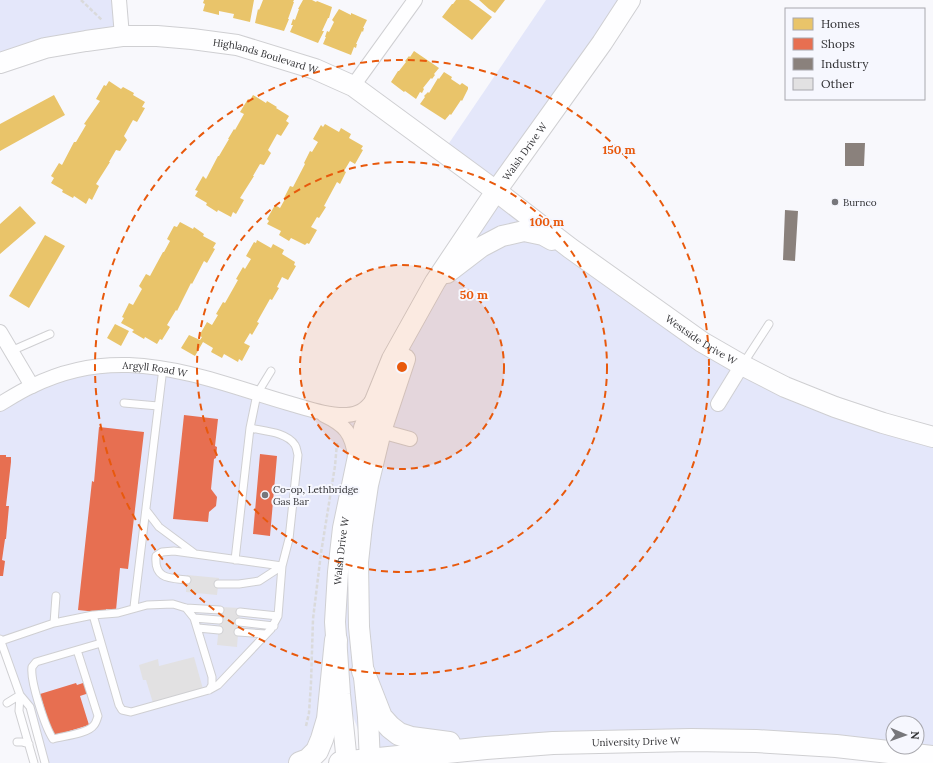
<svg xmlns="http://www.w3.org/2000/svg" width="933" height="763" viewBox="0 0 933 763" font-family="Lora,serif">
	<style>
		.green { fill: #e4e7fa; fill-rule: evenodd }
		.homes { fill: #e9c46a }
		.shops { fill: #e76f51 }
		.industry { fill: #8a817c }
		.building { fill: #e2e1e2 }
		.lines { fill: none; stroke-linecap: round; stroke-linejoin: round }
		.lane-casing { stroke: #cfcfd2; stroke-width: 9 }
		.street-casing { stroke: #cfcfd2; stroke-width: 16 }
		.secondary-casing { stroke: #cfcfd2; stroke-width: 22 }
		.primary-casing { stroke: #cfcfd2; stroke-width: 24 }
		.path { stroke: #dadadb; stroke-width: 2.5; stroke-dasharray: 4 2; stroke-linecap: butt }
		.lane { stroke: #fefeff; stroke-width: 7 }
		.street { stroke: #fefeff; stroke-width: 14 }
		.secondary { stroke: #fefeff; stroke-width: 20 }
		.primary { stroke: #fefeff; stroke-width: 22 }
		.ring { fill: none; stroke: #e8590c; stroke-width: 2; stroke-dasharray: 7 5 }
		.poi-dot { fill: #77777b; stroke: #f6f7fe; stroke-width: 1.5 }
		.labels { text-anchor: middle; dominant-baseline: central; stroke-width: 4; stroke-linejoin: round; paint-order: stroke }
		.street-label { font-size: 10px; fill: #323235; stroke: #f6f7fe }
		.poi-label { font-size: 10px; fill: #323235; stroke: #f6f7fe; text-anchor: start }
		.centre { fill: #e8590c; stroke: #f6f7fe; stroke-width: 2 }
		.ring-label { font-size: 12px; text-anchor: middle; font-weight: bold; fill: #e8590c; stroke: #f6f7fe; stroke-width: 4; stroke-linejoin: round; paint-order: stroke }
	</style>
	<rect width="100%" height="100%" fill="#f8f8fc"/>
	<!-- green -->
	<path class="green" d="M 0,0 L 119,0 L 122,36 L 0,63 Z
		M 546,0 L 630,0 L 496,191 L 702,342 L 933,437 L 933,757 L 756,741 L 369,759 L 348,703 L 328,719 L 300,763 L 45,763 L 30,707 L 20,695 L 0,639 L 0,404 L 32,386 L 128,365 L 257,394 L 372,428 L 381,399 L 496,191 L 443,152 ZM 893,723 L 917,723 L 917,747 L 893,747 Z"/>
	<!-- homes -->
	<path class="homes" d="M 204,0 L 254,0 L 250,22 L 233,18 L 234,14 L 219,11 L 219,15 L 203,11 L 205,4 L 203,3 Z
		M 263,0 L 294,0 L 293,2 L 294,2 L 288,19 L 289,19 L 284,31 L 255,23 L 258,9 L 259,10 Z
		M 303,0 L 312,0 L 316,2 L 317,1 L 332,7 L 329,18 L 328,18 L 322,31 L 324,31 L 318,43 L 290,32 L 293,25 L 291,25 L 293,19 L 295,20 L 299,9 L 298,9 Z
		M 456,0 L 469,0 L 492,17 L 472,40 L 442,17 L 452,4 L 453,4 Z
		M 479,0 L 505,0 L 495,13 L 489,9 Z
		M 339,9 L 351,15 L 351,13 L 367,20 L 363,28 L 364,28 L 363,32 L 362,31 L 356,44 L 357,44 L 356,48 L 354,47 L 351,55 L 323,44 L 326,37 L 325,37 L 327,31 L 329,32 L 334,22 L 332,20 Z
		M 414,51 L 439,68 L 434,74 L 435,75 L 432,79 L 431,78 L 423,88 L 424,89 L 422,93 L 420,92 L 416,99 L 405,91 L 404,92 L 391,82 L 398,71 L 399,71 L 406,62 L 405,61 L 409,56 L 410,57 Z
		M 444,72 L 452,77 L 451,79 L 460,85 L 462,83 L 468,87 L 468,89 L 462,101 L 461,100 L 451,115 L 450,114 L 445,120 L 420,104 L 425,97 L 424,96 L 428,92 L 429,93 L 438,78 L 439,79 Z
		M 109,81 L 121,89 L 123,87 L 134,93 L 133,95 L 145,102 L 142,107 L 145,108 L 137,122 L 133,120 L 124,136 L 127,140 L 120,151 L 116,150 L 109,162 L 110,162 L 96,184 L 99,186 L 92,200 L 89,198 L 86,204 L 74,196 L 73,198 L 62,192 L 63,190 L 51,183 L 54,178 L 51,176 L 59,163 L 62,165 L 74,142 L 76,142 L 86,125 L 84,124 L 100,101 L 96,99 L 104,85 L 106,86 Z
		M 54,95 L 65,115 L 0,151 L 0,124 Z
		M 253,95 L 266,103 L 267,101 L 277,107 L 276,108 L 289,116 L 286,121 L 289,123 L 281,136 L 277,134 L 268,150 L 271,153 L 264,165 L 260,164 L 253,176 L 254,176 L 240,198 L 244,200 L 236,214 L 233,212 L 231,217 L 218,210 L 217,212 L 206,205 L 207,203 L 195,196 L 198,191 L 195,190 L 203,176 L 206,179 L 218,156 L 219,156 L 229,139 L 228,139 L 234,129 L 235,130 L 244,114 L 240,112 L 248,99 L 250,100 Z
		M 325,124 L 339,132 L 341,128 L 351,134 L 349,138 L 363,146 L 361,149 L 363,150 L 355,164 L 350,161 L 344,171 L 346,172 L 340,184 L 337,182 L 324,206 L 326,207 L 319,218 L 317,217 L 311,227 L 317,230 L 309,244 L 307,243 L 305,245 L 291,238 L 289,241 L 279,235 L 281,231 L 267,224 L 269,221 L 267,219 L 275,205 L 280,208 L 285,199 L 284,198 L 290,186 L 293,187 L 305,164 L 304,163 L 310,151 L 312,152 L 318,142 L 313,139 L 321,125 L 323,127 Z
		M 20,206 L 36,223 L 0,254 L 0,224 Z
		M 180,222 L 193,229 L 194,227 L 204,234 L 203,236 L 216,243 L 213,248 L 215,249 L 207,263 L 204,261 L 192,284 L 191,283 L 177,311 L 176,310 L 167,325 L 170,327 L 162,340 L 160,339 L 157,344 L 145,337 L 144,339 L 132,332 L 134,330 L 121,323 L 124,318 L 122,317 L 129,303 L 133,305 L 142,289 L 139,286 L 146,274 L 150,276 L 163,252 L 164,252 L 170,241 L 167,239 L 174,226 L 177,227 Z
		M 45,235 L 65,246 L 29,308 L 9,296 Z
		M 257,240 L 271,248 L 273,244 L 284,250 L 282,254 L 295,262 L 294,265 L 296,266 L 288,280 L 282,277 L 277,287 L 279,288 L 272,300 L 270,299 L 257,322 L 259,323 L 252,335 L 250,333 L 244,343 L 250,346 L 242,361 L 239,359 L 238,362 L 224,354 L 222,358 L 211,352 L 213,348 L 203,342 L 195,356 L 181,348 L 189,335 L 200,340 L 202,337 L 199,336 L 207,322 L 212,325 L 218,315 L 216,314 L 223,302 L 225,303 L 238,280 L 236,279 L 243,267 L 245,269 L 251,259 L 246,256 L 254,242 L 256,243 Z
		M 115,324 L 129,331 L 121,346 L 107,338 Z"/>
	<!-- shops -->
	<path class="shops" d="M 184,415 L 218,419 L 215,446 L 217,447 L 216,458 L 214,459 L 211,489 L 217,497 L 216,506 L 209,512 L 208,522 L 173,519 Z
		M 99,427 L 144,432 L 128,569 L 120,568 L 116,610 L 106,609 L 106,613 L 78,610 L 92,481 L 94,482 Z
		M 260,454 L 277,456 L 270,536 L 253,534 Z
		M 0,455 L 6,455 L 6,457 L 11,457 L 11,462 L 6,506 L 9,506 L 6,539 L 5,539 L 2,560 L 5,561 L 3,576 L 0,576 Z
		M 86,682 L 89,693 L 80,696 L 89,725 L 53,736 L 40,694 L 76,683 L 77,685 Z"/>
	<!-- industry -->
	<path class="industry" d="M 845,143 L 865,143 L 864,166 L 845,166 Z
		M 785,210 L 798,211 L 795,261 L 783,260 Z"/>
	<!-- building -->
	<path class="building" d="M 187,575 L 219,578 L 217,595 L 186,592 Z
		M 221,607 L 240,608 L 237,647 L 217,645 Z
		M 194,657 L 203,689 L 153,703 L 146,680 L 143,680 L 139,665 L 158,659 L 159,666 Z"/>
	<g class="lines">
		<!-- lane casing -->
		<g class="lane-casing">
			<path id="lane" d="M 11,351 L 50,334
				M 743,364 L 769,324
				M 124,403 L 158,406
				M 146,510 L 159,527 L 194,553
				M 235,560 L 250,428 L 257,394 L 271,371
				M 187,580 C 169,578 154,579 156,556 L 162,552 L 174,551 L 282,566 L 259,581 L 239,584 L 218,584
				M 134,607 L 163,368
				M 186,608 L 194,618 L 212,677 L 212,685 L 209,690
				M 240,612 L 278,616
				M 93,615 L 119,705 L 122,710 L 131,712 L 209,690 L 218,685 L 271,629 L 278,616 L 282,566 L 289,539 L 298,455 C 297,452 297,448 295,445 C 287,432 264,431 250,428
				M 194,618 L 219,620
				M 239,622 L 274,626
				M 54,623 L 56,596
				M 198,628 L 219,630
				M 238,632 L 266,634
				M 0,639 L 20,695 L 30,707 L 45,763
				M 1,641 L 54,623 L 93,615 L 118,613 L 147,605 L 173,604 L 186,608 L 220,610
				M 77,650 L 98,716 C 97,719 96,723 94,725 C 88,734 63,736 53,739 C 45,727 30,681 32,667 L 36,662 L 101,643
				M 20,695 L 19,711 L 34,763
				M 7,703 L 20,695
				M 17,742 L 22,742 L 29,744"/>
		</g>
		<!-- street casing -->
		<g class="street-casing">
			<g id="street">
				<path d="M 119,0 L 122,36"/>
				<path d="M 353,86 L 415,0"/>
				<path d="M 0,332 L 32,386"/>
				<path id="s1" d="M 0,404 C 10,398 21,391 32,386 C 62,371 96,364 129,365 C 184,367 236,388 288,403 C 306,408 328,416 347,415 C 359,414 365,410 372,401"/>
				<path d="M 718,404 L 742,365"/>
				<path d="M 324,415 C 345,425 352,433 355,456"/>
				<path d="M 381,431 L 410,439"/>
			</g>
		</g>
		<!-- secondary casing -->
		<g class="secondary-casing">
			<g id="secondary">
				<path id="s2" d="M 0,63 L 45,48 L 86,41 L 122,36 L 157,36 L 192,39 L 237,45 L 315,69 L 353,86 L 496,191 L 570,248 L 702,342 L 742,365 L 785,387 L 835,407 L 883,423 L 933,437"/>
				<path d="M 447,273 L 481,247 L 502,236 L 524,231 L 543,235 L 552,240"/>
				<path id="s3" d="M 347,763 L 340,694 L 335,622 L 338,572 L 343,528 L 364,428 L 392,359 L 435,282 L 496,191 L 602,43 L 630,0"/>
				<path d="M 370,763 L 368,717 L 359,627 L 358,562 L 362,525 L 368,485 L 381,431 L 405,359"/>
			</g>
		</g>
		<!-- primary casing -->
		<g class="primary-casing">
			<g id="primary">
				<path d="M 363,671 L 381,717 L 390,727 L 399,734 L 411,738 L 449,743"/>
				<path d="M 300,763 L 308,760 L 317,751 L 322,739 L 328,719 L 336,640"/>
				<path id="s4" d="M 340,763 L 486,748 L 553,743 L 691,740 L 756,741 L 836,746 L 933,757"/>
			</g>
		</g>
		<!-- path -->
		<path class="path" d="M 81,0 L 102,20
			M 306,726 L 309,713 L 311,683 L 313,619 L 321,553 L 335,466 L 337,443"/>
		<!-- lane -->
		<use href="#lane" class="lane"/>
		<!-- street -->
		<use href="#street" class="street"/>
		<!-- secondary -->
		<use href="#secondary" class="secondary"/>
		<!-- primary -->
		<use href="#primary" class="primary"/>
	</g>
	<!-- distance rings -->
	<circle cx="402" cy="367" r="102" fill="#e8590c" fill-opacity=".12"/>
	<g class="ring">
		<circle cx="402" cy="367" r="102"/>
		<circle cx="402" cy="367" r="205"/>
		<circle cx="402" cy="367" r="307"/>
	</g>
	<!-- markers -->
	<g class="poi-dot">
		<circle cx="835" cy="202" r="4"/>
		<circle cx="265" cy="495" r="4"/>
	</g>
	<g class="labels">
		<!-- street labels -->
		<g class="street-label">
			<text stroke="none"><textPath href="#s2" startOffset="271">Highlands Boulevard W</textPath></text>
			<text stroke="none"><textPath href="#s3" startOffset="659">Walsh Drive W</textPath></text>
			<text stroke="none"><textPath href="#s2" startOffset="795">Westside Drive W</textPath></text>
			<text stroke="none"><textPath href="#s1" startOffset="163">Argyll Road W</textPath></text>
			<text stroke="none"><textPath href="#s3" startOffset="213">Walsh Drive W</textPath></text>
			<text stroke="none"><textPath href="#s4" startOffset="297">University Drive W</textPath></text>
		</g>
		<!-- poi labels -->
		<g class="poi-label">
			<text x="843" y="202">Burnco</text>
			<text x="273" y="489">Co-op, Lethbridge<tspan x="273" dy="12">Gas Bar</tspan></text>
		</g>
	</g>
	<circle cx="402" cy="367" r="6" class="centre"/>
	<g class="ring-label">
		<text x="619" y="154">150 m</text>
		<text x="547" y="226">100 m</text>
		<text x="474" y="299">50 m</text>
	</g>
	<!-- legend -->
	<rect x="785" y="8" width="140" height="92" fill="#f6f7fe" stroke="#a8a8ae"/>
	<rect x="793" y="18" width="20" height="12" fill="#e9c46a" stroke="#a8a8ae"/>
	<text x="821" y="28" font-size="12" fill="#323235">Homes</text>
	<rect x="793" y="38" width="20" height="12" fill="#e76f51" stroke="#a8a8ae"/>
	<text x="821" y="48" font-size="12" fill="#323235">Shops</text>
	<rect x="793" y="58" width="20" height="12" fill="#8a817c" stroke="#a8a8ae"/>
	<text x="821" y="68" font-size="12" fill="#323235">Industry</text>
	<rect x="793" y="78" width="20" height="12" fill="#e2e1e2" stroke="#a8a8ae"/>
	<text x="821" y="88" font-size="12" fill="#323235">Other</text>
	<!-- north arrow -->
	<g transform="translate(905 735) rotate(92)"><circle r="19" fill="#f6f7fe" stroke="#a8a8ae"/>
	<path d="M0-3L7 15L0 10L-7 15Z" fill="#77777b"/>
	<text y="-6" font-size="11" font-weight="bold" text-anchor="middle" fill="#323235">N</text>
	</g>
</svg>
